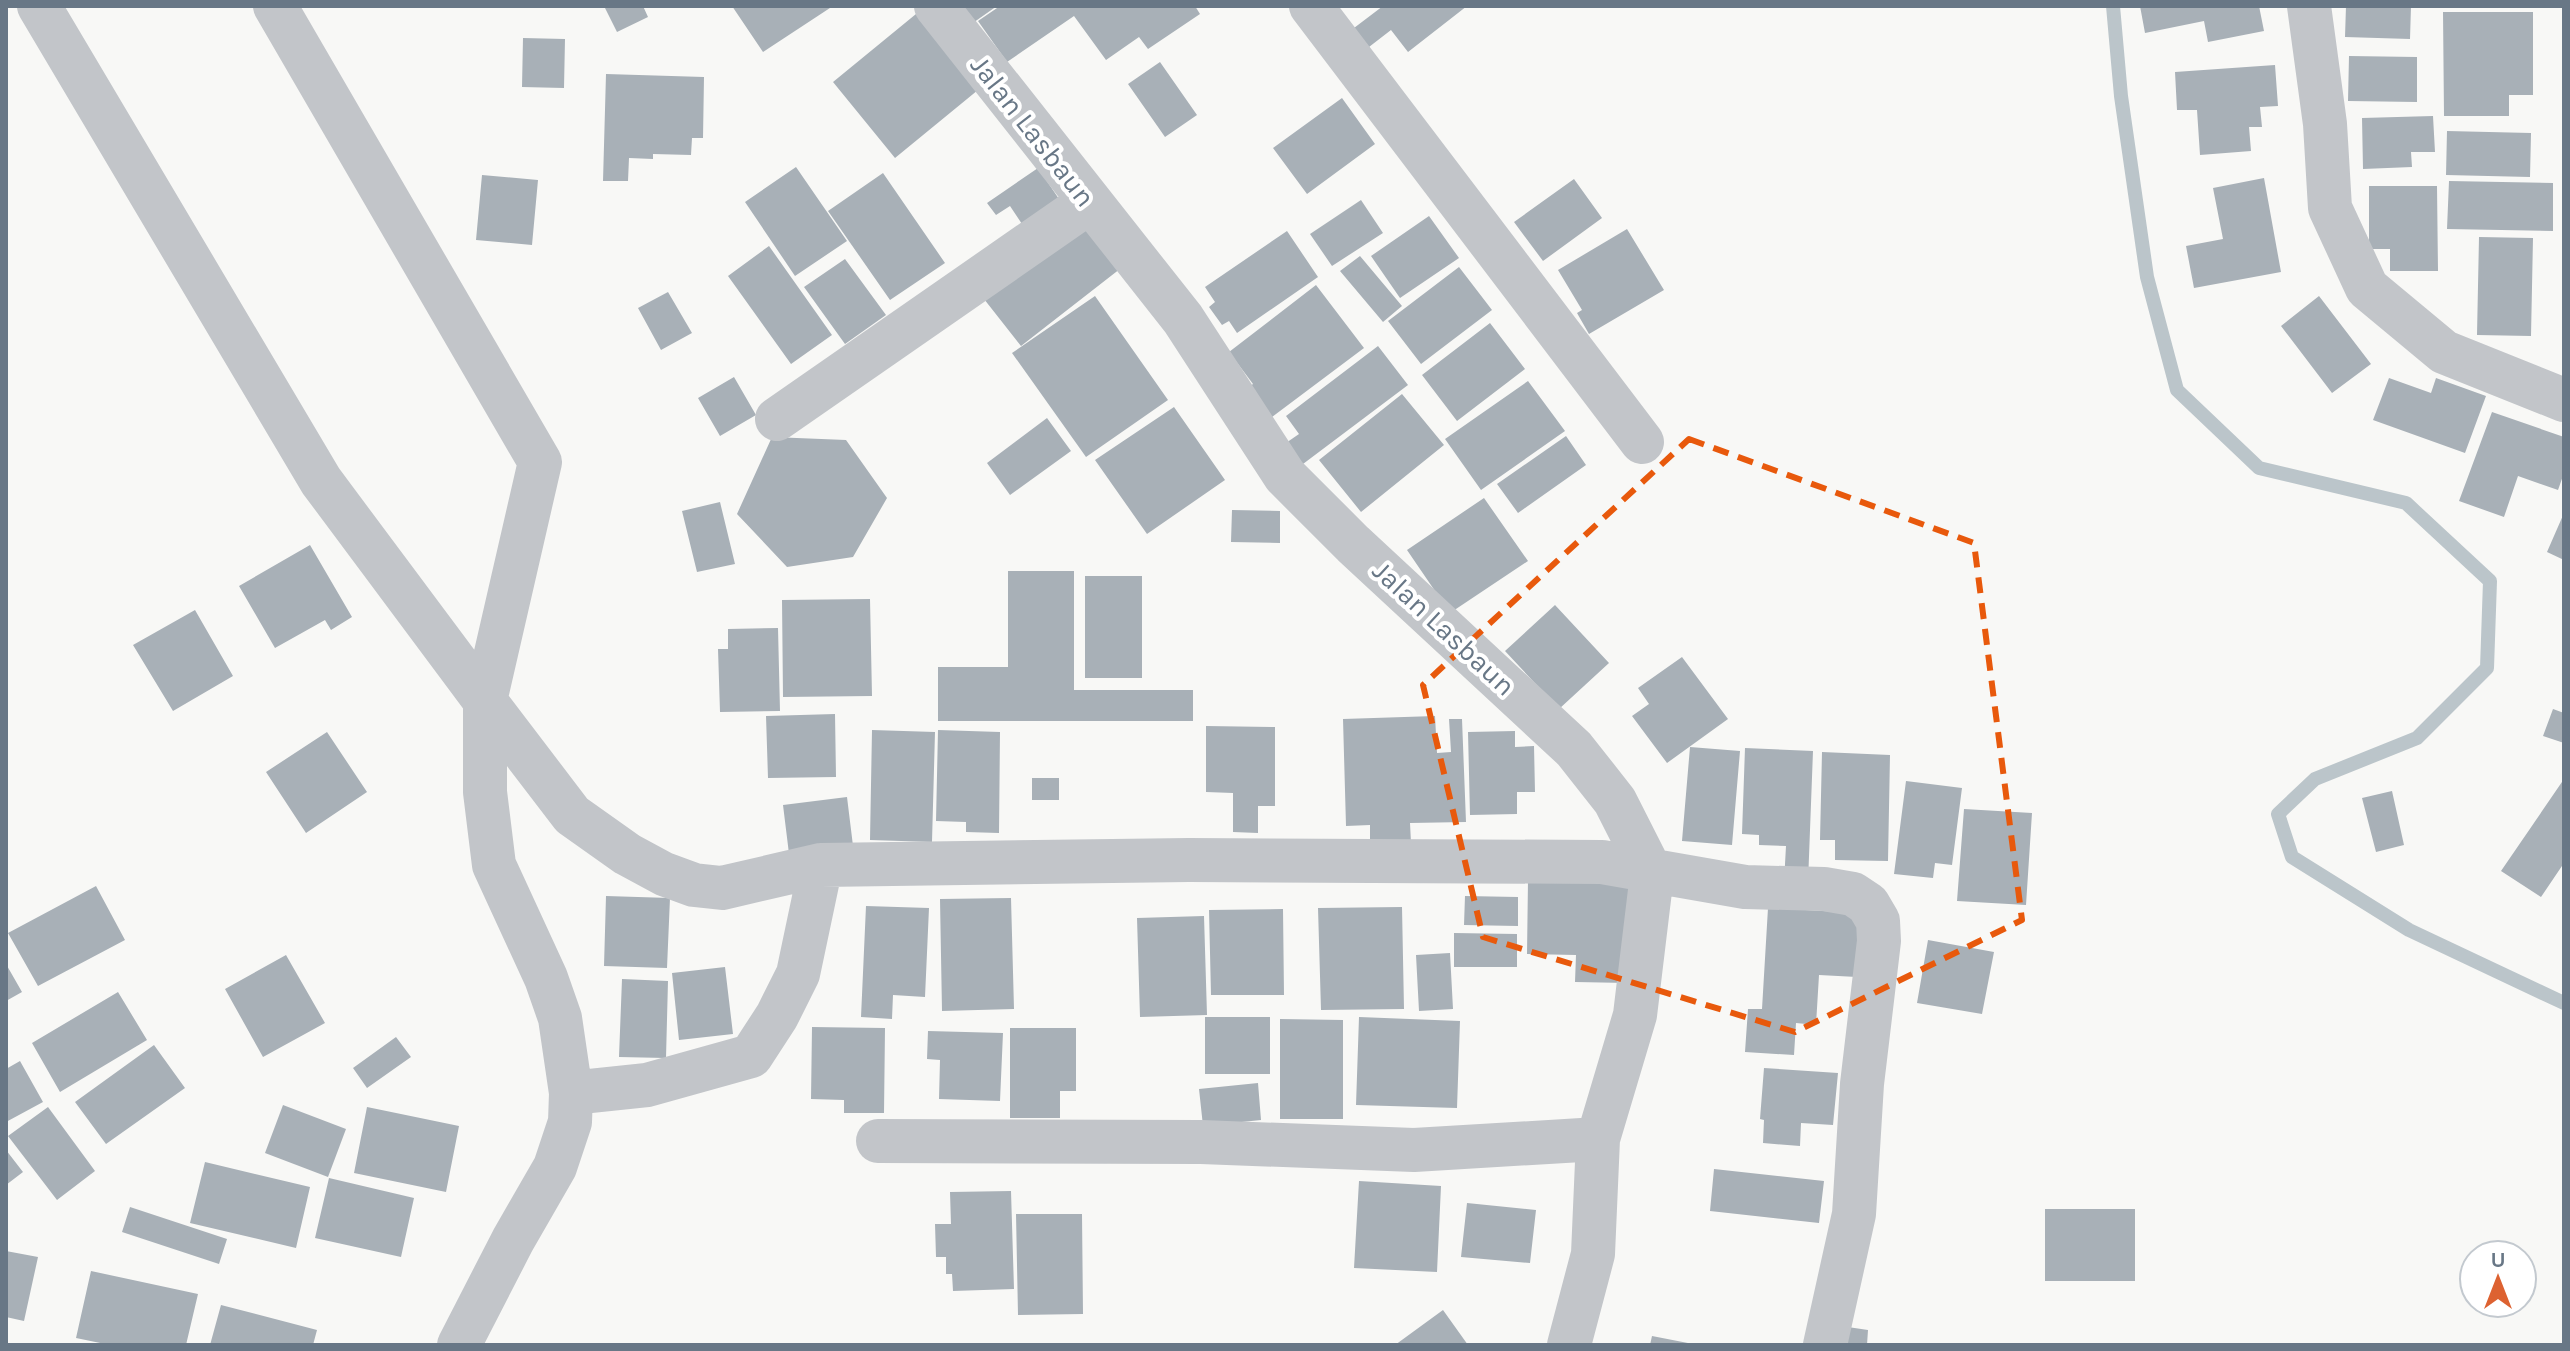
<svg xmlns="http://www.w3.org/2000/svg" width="2570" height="1351" viewBox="0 0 2570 1351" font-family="Karla,sans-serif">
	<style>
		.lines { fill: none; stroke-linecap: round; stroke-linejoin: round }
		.stream { stroke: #bbc5ca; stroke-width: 14 }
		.building { fill: #a8b0b7 }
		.minor { stroke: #c2c5c9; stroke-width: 44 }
		.marked { fill: none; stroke: #e8590c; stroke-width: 6; stroke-dasharray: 16 10; stroke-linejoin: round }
		.labels { text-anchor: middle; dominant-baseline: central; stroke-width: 8; stroke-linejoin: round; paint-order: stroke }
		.street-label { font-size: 28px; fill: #687786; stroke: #fff }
	</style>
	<rect width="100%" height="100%" fill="#f8f8f6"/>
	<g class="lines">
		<!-- stream -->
		<path class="stream" d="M 2113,6 L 2121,96 L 2147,277 L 2177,390 L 2259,468 L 2406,503 L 2490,581 L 2487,668 L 2417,738 L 2315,779 L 2278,814 L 2292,857 L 2409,930 L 2564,1003"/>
	</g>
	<!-- building -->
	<path class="building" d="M 604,6 L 643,6 L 648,17 L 617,32 Z
		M 732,6 L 833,6 L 763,52 Z
		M 950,6 L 997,6 L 960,32 Z
		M 1000,6 L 1195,6 L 1200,14 L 1148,49 L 1139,37 L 1106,60 L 1074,16 L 1007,62 L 978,21 Z
		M 1383,6 L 1467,6 L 1408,52 L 1391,30 L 1369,47 L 1354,28 Z
		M 2140,6 L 2259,6 L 2264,31 L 2208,42 L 2204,21 L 2145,33 Z
		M 2346,6 L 2411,6 L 2410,39 L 2345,37 Z
		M 2443,12 L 2533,12 L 2533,95 L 2509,95 L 2509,116 L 2444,116 Z
		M 916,14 L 978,90 L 895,158 L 833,82 Z
		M 523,38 L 565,39 L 564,88 L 522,87 Z
		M 2349,56 L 2417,57 L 2417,102 L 2348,101 Z
		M 1160,62 L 1197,115 L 1165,137 L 1128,84 Z
		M 2275,65 L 2278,106 L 2260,107 L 2262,127 L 2249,127 L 2251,151 L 2200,155 L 2197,110 L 2177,110 L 2175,72 Z
		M 606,74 L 704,77 L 703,138 L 692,138 L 691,155 L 653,154 L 653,159 L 629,158 L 628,181 L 603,181 Z
		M 1342,98 L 1375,144 L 1307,194 L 1273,148 Z
		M 2433,116 L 2435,152 L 2411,152 L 2412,167 L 2363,169 L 2362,118 Z
		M 2447,131 L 2531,133 L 2530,177 L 2446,175 Z
		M 796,167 L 847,241 L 795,276 L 745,202 Z
		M 1038,168 L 1059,199 L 1022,224 L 1010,206 L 996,215 L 987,203 Z
		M 883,173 L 945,263 L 890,300 L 828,211 Z
		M 482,175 L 538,180 L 532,245 L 476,240 Z
		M 2264,178 L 2281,272 L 2194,288 L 2186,246 L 2223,239 L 2213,188 Z
		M 1574,179 L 1602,218 L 1543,261 L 1514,222 Z
		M 2449,181 L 2553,183 L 2553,231 L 2447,229 Z
		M 2369,186 L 2437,186 L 2438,271 L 2390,271 L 2390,249 L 2369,249 Z
		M 1361,200 L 1383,233 L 1332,266 L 1310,234 Z
		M 1429,216 L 1459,258 L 1400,298 L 1371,256 Z
		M 1089,218 L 1125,265 L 1021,346 L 984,299 Z
		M 1627,229 L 1664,290 L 1589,334 L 1577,313 L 1582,310 L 1558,270 Z
		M 1287,231 L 1318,277 L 1237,333 L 1229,321 L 1222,325 L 1209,307 L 1215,302 L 1205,287 Z
		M 2479,237 L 2533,238 L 2531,336 L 2477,335 Z
		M 769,246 L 832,335 L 791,364 L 728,276 Z
		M 1360,256 L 1402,306 L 1383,322 L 1340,271 Z
		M 845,259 L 886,315 L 845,344 L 804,287 Z
		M 1459,267 L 1492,310 L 1421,364 L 1388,321 Z
		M 1316,285 L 1364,348 L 1264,423 L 1241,393 L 1253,384 L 1229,352 Z
		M 668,292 L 692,333 L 661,350 L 638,308 Z
		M 1095,296 L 1168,400 L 1086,457 L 1012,353 Z
		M 2319,296 L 2371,364 L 2332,393 L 2281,326 Z
		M 1490,323 L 1525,369 L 1457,421 L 1422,375 Z
		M 1378,346 L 1408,385 L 1299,467 L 1283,445 L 1299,434 L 1286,416 Z
		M 734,377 L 756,415 L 720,436 L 698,398 Z
		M 2389,378 L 2431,393 L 2436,378 L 2486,396 L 2465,453 L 2373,420 Z
		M 1528,381 L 1565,431 L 1481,490 L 1445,439 Z
		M 1402,394 L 1444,445 L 1361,512 L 1319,460 Z
		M 1174,407 L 1225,480 L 1147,534 L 1095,460 Z
		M 2492,412 L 2564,437 L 2564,473 L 2558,490 L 2518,476 L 2504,517 L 2459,501 Z
		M 1047,418 L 1071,451 L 1010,495 L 987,463 Z
		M 1566,436 L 1586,465 L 1518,513 L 1497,484 Z
		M 772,437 L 846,440 L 887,498 L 853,557 L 787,567 L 737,514 Z
		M 1484,498 L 1528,561 L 1450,613 L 1407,550 Z
		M 720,502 L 735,564 L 697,572 L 682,511 Z
		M 1232,510 L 1280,511 L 1280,543 L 1231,542 Z
		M 2564,513 L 2564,560 L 2547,552 Z
		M 310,545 L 352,617 L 331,630 L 325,620 L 275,648 L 239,586 Z
		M 1008,571 L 1074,571 L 1074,690 L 1193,690 L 1193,721 L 938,721 L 938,667 L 1008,667 Z
		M 1085,576 L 1142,576 L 1142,678 L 1085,678 Z
		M 870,599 L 872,696 L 783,697 L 782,600 Z
		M 1555,605 L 1609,663 L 1559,709 L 1505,651 Z
		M 195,610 L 233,676 L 173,711 L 133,645 Z
		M 778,628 L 780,711 L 720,712 L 718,649 L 728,649 L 728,629 Z
		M 1682,657 L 1728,719 L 1667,763 L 1632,716 L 1649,704 L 1638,688 Z
		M 2553,709 L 2564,713 L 2564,743 L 2543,736 Z
		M 835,714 L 836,777 L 768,778 L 766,716 Z
		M 1435,716 L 1437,753 L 1451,752 L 1449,719 L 1462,719 L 1466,822 L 1410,823 L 1411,843 L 1370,844 L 1370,825 L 1346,826 L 1343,719 Z
		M 1206,726 L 1275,727 L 1275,806 L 1258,806 L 1258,833 L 1233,832 L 1233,793 L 1206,792 Z
		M 872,730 L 935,732 L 932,842 L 870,840 Z
		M 938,730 L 1000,732 L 999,833 L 966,832 L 966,822 L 936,821 Z
		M 1515,731 L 1515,747 L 1534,746 L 1535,792 L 1517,792 L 1517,814 L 1470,815 L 1468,732 Z
		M 327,732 L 367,792 L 306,833 L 266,772 Z
		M 1690,747 L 1740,751 L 1732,845 L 1682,841 Z
		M 1745,748 L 1813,751 L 1808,883 L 1784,882 L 1786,846 L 1759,845 L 1759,835 L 1742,834 Z
		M 1822,752 L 1890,755 L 1888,861 L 1835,860 L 1835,840 L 1820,840 Z
		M 1032,778 L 1059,778 L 1059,800 L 1032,800 Z
		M 2564,779 L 2564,863 L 2541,897 L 2501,871 Z
		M 1906,781 L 1962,788 L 1952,865 L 1935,863 L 1933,878 L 1894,874 Z
		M 2392,791 L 2404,845 L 2376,852 L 2362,798 Z
		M 847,797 L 854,854 L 790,862 L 783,805 Z
		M 1964,809 L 2032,813 L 2026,905 L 1957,901 Z
		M 1528,880 L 1630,882 L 1628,983 L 1575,982 L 1576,955 L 1527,954 Z
		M 96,886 L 125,940 L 38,986 L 8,933 Z
		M 606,896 L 670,898 L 667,968 L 604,966 Z
		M 1465,896 L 1518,897 L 1518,926 L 1464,925 Z
		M 1011,898 L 1014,1009 L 942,1011 L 940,899 Z
		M 866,906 L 929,908 L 925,997 L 893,995 L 892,1019 L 861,1017 Z
		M 1402,907 L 1404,1009 L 1321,1010 L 1318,908 Z
		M 1768,908 L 1860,913 L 1857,977 L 1819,975 L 1816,1025 L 1796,1023 L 1794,1055 L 1745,1052 L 1748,1009 L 1762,1009 Z
		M 1283,909 L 1284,995 L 1211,995 L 1209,910 Z
		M 1204,916 L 1207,1015 L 1140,1017 L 1137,918 Z
		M 1454,933 L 1517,934 L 1517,967 L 1454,967 Z
		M 1928,940 L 1994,952 L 1982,1014 L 1917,1003 Z
		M 1450,953 L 1453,1009 L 1419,1011 L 1416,955 Z
		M 286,955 L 325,1023 L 263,1057 L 225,989 Z
		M 6,964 L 22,992 L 6,1001 Z
		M 725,967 L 733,1034 L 679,1040 L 672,973 Z
		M 622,979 L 668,981 L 666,1058 L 619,1057 Z
		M 118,992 L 147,1040 L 60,1092 L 32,1043 Z
		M 1205,1017 L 1270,1017 L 1270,1074 L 1205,1074 Z
		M 1359,1017 L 1460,1021 L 1457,1108 L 1356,1105 Z
		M 1280,1019 L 1343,1020 L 1343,1119 L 1280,1119 Z
		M 812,1027 L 885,1028 L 884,1113 L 844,1113 L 844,1100 L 811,1099 Z
		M 1010,1028 L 1076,1028 L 1076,1091 L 1060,1091 L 1060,1118 L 1010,1118 Z
		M 928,1031 L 1003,1033 L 1000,1101 L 939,1099 L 940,1060 L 927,1059 Z
		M 396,1037 L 411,1057 L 367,1088 L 353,1068 Z
		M 154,1045 L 185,1088 L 106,1144 L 75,1102 Z
		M 20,1061 L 43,1102 L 6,1122 L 6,1069 Z
		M 1764,1068 L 1838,1073 L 1833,1125 L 1801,1123 L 1800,1146 L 1763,1143 L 1764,1120 L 1760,1119 Z
		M 1258,1083 L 1261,1120 L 1203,1126 L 1199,1089 Z
		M 283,1105 L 346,1129 L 328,1177 L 265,1153 Z
		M 48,1107 L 95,1171 L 57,1200 L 8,1136 Z
		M 367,1107 L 459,1126 L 446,1192 L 354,1173 Z
		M 6,1150 L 23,1172 L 6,1185 Z
		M 205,1162 L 310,1187 L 296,1248 L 190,1223 Z
		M 1714,1169 L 1824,1181 L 1819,1223 L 1710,1211 Z
		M 329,1178 L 414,1198 L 401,1257 L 315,1238 Z
		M 1359,1181 L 1441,1186 L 1437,1272 L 1354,1268 Z
		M 1011,1191 L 1014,1289 L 953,1291 L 952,1274 L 946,1274 L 946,1257 L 936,1257 L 935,1224 L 951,1224 L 950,1192 Z
		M 1467,1203 L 1536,1210 L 1530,1263 L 1461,1257 Z
		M 130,1207 L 227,1239 L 219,1264 L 122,1232 Z
		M 2045,1209 L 2135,1209 L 2135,1281 L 2045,1281 Z
		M 1016,1214 L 1082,1214 L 1083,1314 L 1018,1315 Z
		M 6,1251 L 38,1257 L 24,1321 L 6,1317 Z
		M 91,1271 L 198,1294 L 186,1345 L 110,1345 L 76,1338 Z
		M 221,1305 L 317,1330 L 313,1345 L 210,1345 Z
		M 1443,1310 L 1468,1345 L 1395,1345 Z
		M 1841,1326 L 1868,1330 L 1867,1345 L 1839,1345 Z
		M 1652,1336 L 1693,1344 L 1693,1345 L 1650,1345 Z"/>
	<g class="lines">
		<!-- minor -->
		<path class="minor" d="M 39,6 L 321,481 L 485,701 L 485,792 L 494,865 L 546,978 L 560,1018 L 571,1093 L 570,1122 L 555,1167 L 513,1240 L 459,1345
			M 275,6 L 540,462 L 485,701 L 572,815 L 627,854 L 664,874 L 694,885 L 722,888 L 821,865 L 1189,860 L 1602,862 L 1745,887 L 1824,889 L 1853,894 L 1868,904 L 1878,921 L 1879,941 L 1862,1084 L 1854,1214 L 1825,1345
			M 936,6 L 1183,319 L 1285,476 L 1353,544 L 1574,749 L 1615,801 L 1652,874 L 1635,1015 L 1598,1139 L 1593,1254 L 1569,1345
			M 1311,6 L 1642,442
			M 2309,6 L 2325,124 L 2330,208 L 2367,288 L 2444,352 L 2564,400
			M 777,419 L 1088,203
			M 571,1093 L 647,1085 L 751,1056 L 777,1016 L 798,974 L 821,865
			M 878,1141 L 1201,1142 L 1414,1150 L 1598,1139"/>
	</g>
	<!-- marked area -->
	<path class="marked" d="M 1689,439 L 1974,543 L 2022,920 L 1795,1032 L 1483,937 L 1423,685 Z"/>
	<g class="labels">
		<!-- street labels -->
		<g class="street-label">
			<text transform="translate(1033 131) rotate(52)">Jalan Lasbaun</text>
			<text transform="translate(1444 628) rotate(43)">Jalan Lasbaun</text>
		</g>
	</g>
	<!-- border -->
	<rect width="2570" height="1351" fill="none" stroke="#687786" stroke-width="16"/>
	<!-- north arrow -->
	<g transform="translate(2498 1279)"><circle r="38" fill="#ffffff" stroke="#c3c9cf" stroke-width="2"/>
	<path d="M0-6L14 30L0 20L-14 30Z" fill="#dd6231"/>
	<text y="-12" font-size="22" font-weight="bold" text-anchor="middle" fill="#687786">U</text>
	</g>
</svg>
